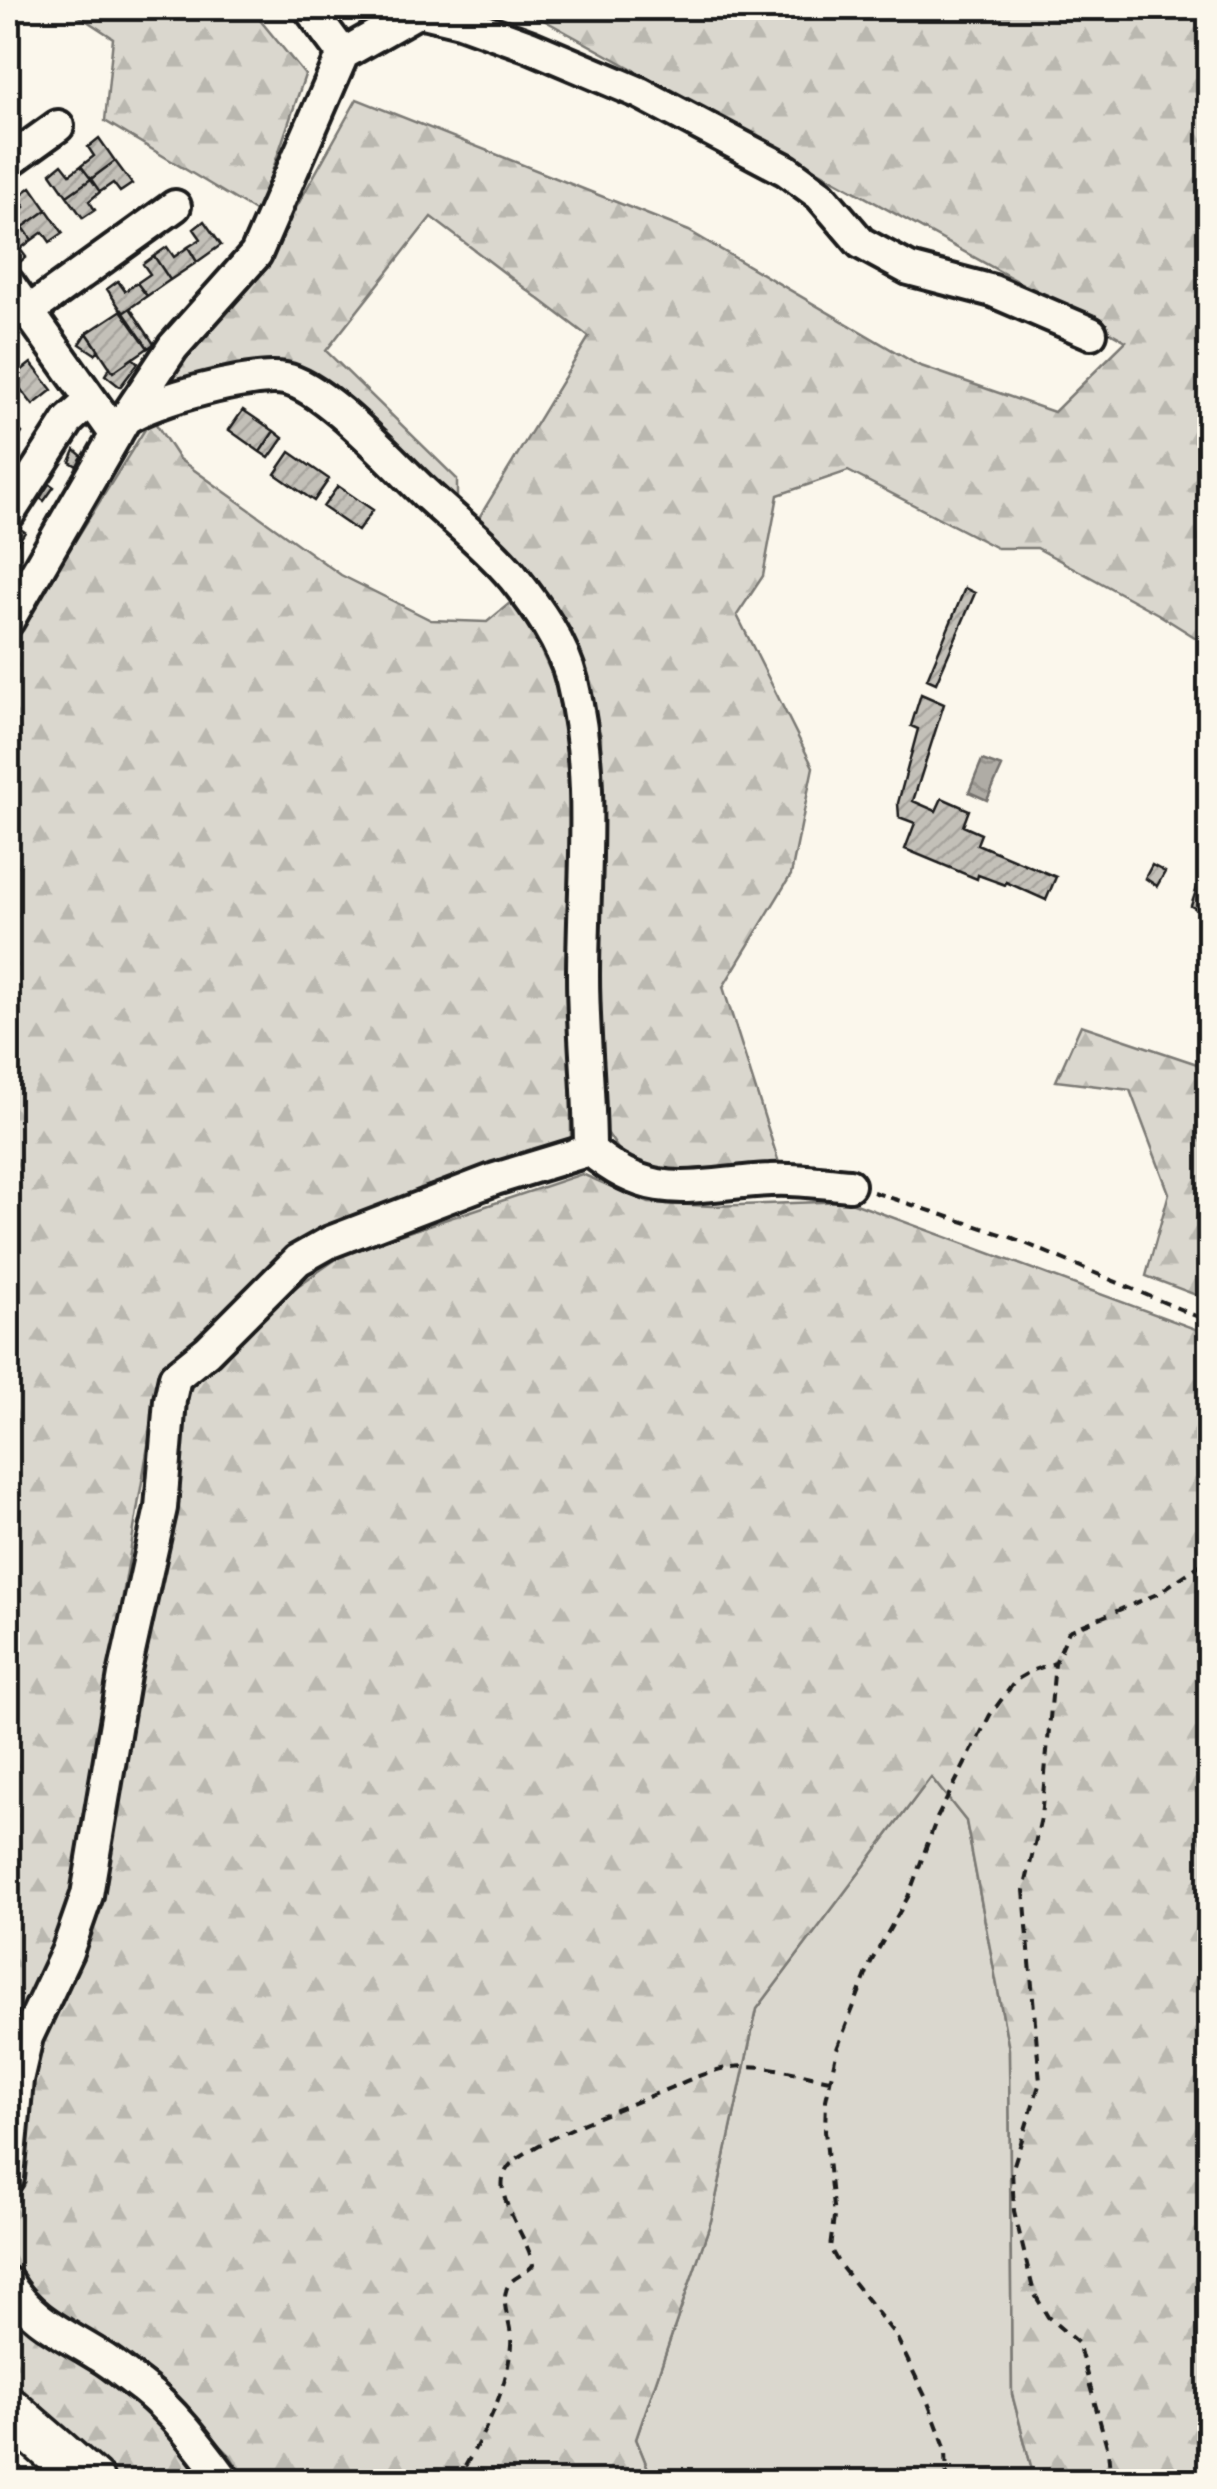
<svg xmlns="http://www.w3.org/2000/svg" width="1217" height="2489" viewBox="0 0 1217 2489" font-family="'Balsamiq Sans',sans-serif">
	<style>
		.green { fill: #dad7ce; stroke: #7b7a75; stroke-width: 2.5 }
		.forest { fill: url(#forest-firs); stroke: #7b7a75; stroke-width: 2.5 }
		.water { fill: url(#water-waves); stroke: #74726e; stroke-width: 2.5 }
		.building { fill: url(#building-hatch); stroke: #1c1c1c; stroke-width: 2.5 }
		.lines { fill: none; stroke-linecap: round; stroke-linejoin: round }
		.minor-casing { stroke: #1c1c1c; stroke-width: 38 }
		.highway-casing { stroke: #1c1c1c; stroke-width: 52 }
		.path { stroke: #1c1c1c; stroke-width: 4; stroke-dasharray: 10 8; stroke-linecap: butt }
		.minor { stroke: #fbf7ec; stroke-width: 30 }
		.highway { stroke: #fbf7ec; stroke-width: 45 }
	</style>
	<defs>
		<pattern id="forest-firs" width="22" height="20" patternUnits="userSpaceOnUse" patternTransform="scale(2.5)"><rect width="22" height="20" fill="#dad7ce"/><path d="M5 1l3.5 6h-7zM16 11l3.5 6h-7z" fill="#bab8b0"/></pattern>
		<pattern id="water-waves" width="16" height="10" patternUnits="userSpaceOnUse" patternTransform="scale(2.5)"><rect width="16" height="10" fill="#afaca5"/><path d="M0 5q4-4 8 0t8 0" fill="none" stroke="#96938d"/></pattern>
		<pattern id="building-hatch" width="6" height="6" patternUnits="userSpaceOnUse" patternTransform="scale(2.5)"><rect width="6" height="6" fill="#c3c0b8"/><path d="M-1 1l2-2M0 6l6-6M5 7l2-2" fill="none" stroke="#a7a49e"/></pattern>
	</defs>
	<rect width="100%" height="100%" fill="#fbf7ec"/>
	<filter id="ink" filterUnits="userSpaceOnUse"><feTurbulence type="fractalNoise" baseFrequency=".01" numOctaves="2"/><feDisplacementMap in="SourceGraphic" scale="20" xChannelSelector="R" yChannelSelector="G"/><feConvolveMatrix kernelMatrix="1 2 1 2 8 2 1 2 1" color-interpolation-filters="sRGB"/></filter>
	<g filter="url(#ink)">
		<!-- green -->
		<path class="green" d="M 931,1777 L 966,1821 L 1009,2049 L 1012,2394 L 1035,2481 L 653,2481 L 636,2439 L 711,2221 L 757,2009 Z"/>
		<!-- forest -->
		<path class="forest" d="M 67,8 L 250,8 L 305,75 L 258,213 L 105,121 L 113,38 Z
			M 522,8 L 1209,8 L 1209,646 L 1158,614 L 1037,548 L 997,548 L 848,471 L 778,495 L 763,576 L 737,615 L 813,767 L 791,875 L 723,987 L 779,1163 L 663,1176 L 624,1158 L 600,1122 L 601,736 L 562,624 L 477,521 L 589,337 L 431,217 L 326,351 L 457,479 L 457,512 L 316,376 L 253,369 L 170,380 L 287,224 L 357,99 L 689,231 L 918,365 L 1054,412 L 1126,341 Z
			M 152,418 L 179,459 L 341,575 L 431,620 L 487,622 L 516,598 L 555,681 L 569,759 L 571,1138 L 285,1249 L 214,1325 L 168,1360 L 155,1404 L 70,1911 L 8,2082 L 8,648 Z
			M 1081,1025 L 1209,1068 L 1209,1300 L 1146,1276 L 1169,1193 L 1130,1090 L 1056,1081 Z
			M 582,1174 L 649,1203 L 712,1206 L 848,1201 L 1209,1334 L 1209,2481 L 1035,2481 L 1012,2394 L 1009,2049 L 966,1821 L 931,1777 L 757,2009 L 711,2221 L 636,2439 L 653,2481 L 245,2481 L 230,2455 L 143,2369 L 52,2311 L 8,2261 L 22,2142 L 27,2072 L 48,2022 L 183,1402 L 203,1369 L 250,1319 L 345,1253 Z
			M 8,2303 L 111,2374 L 174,2430 L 211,2481 L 118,2481 L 8,2392 Z
			M 8,2463 L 45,2481 L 8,2481 Z"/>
		<!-- water -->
		<path class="water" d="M 982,760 L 1002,767 L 987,800 L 969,792 Z"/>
		<!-- building -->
		<path class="building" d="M 99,138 L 115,161 L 91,179 L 81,166 L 94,156 L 88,147 Z
			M 115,161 L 132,184 L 120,192 L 113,183 L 100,192 L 91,179 Z
			M 62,164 L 70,174 L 81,166 L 91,179 L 67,196 L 51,173 Z
			M 91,179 L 100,192 L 89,201 L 95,210 L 83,218 L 67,196 Z
			M 31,187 L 47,210 L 23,227 L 14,214 L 25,207 L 18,197 Z
			M 47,210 L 63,233 L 50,242 L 43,232 L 32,240 L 23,227 Z
			M 14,214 L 23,227 L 8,238 L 8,219 Z
			M 204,221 L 221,245 L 197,262 L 188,247 L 201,239 L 194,229 Z
			M 23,227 L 32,240 L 20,249 L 26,257 L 15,266 L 8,256 L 8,238 Z
			M 167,247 L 174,257 L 188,247 L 197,262 L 170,280 L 154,256 Z
			M 154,256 L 170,280 L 147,296 L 137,283 L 150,274 L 143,264 Z
			M 118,281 L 125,291 L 137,283 L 147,296 L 123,313 L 107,289 Z
			M 130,308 L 154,344 L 148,348 L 123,313 Z
			M 122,310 L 148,348 L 113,372 L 87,333 Z
			M 87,333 L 99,350 L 95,354 L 80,344 Z
			M 133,358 L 138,363 L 120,387 L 105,375 L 110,367 L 113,372 Z
			M 31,363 L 52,390 L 33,405 L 12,378 Z
			M 243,410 L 274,431 L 260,452 L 229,430 Z
			M 8,419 L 22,433 L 16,442 L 8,437 Z
			M 274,431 L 283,438 L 269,458 L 260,452 Z
			M 75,450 L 82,456 L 77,466 L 70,462 Z
			M 290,452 L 329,479 L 314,501 L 275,474 Z
			M 44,480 L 54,487 L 44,501 L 34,494 Z
			M 338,486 L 373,510 L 358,531 L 323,507 Z
			M 16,526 L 25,532 L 15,547 L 8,541 L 8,537 Z
			M 965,588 L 975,593 L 936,683 L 927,679 Z
			M 921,694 L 944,704 L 913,801 L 936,811 L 942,798 L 969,810 L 963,826 L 981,834 L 977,844 L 1056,877 L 1046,900 L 1006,882 L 1005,885 L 978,875 L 977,879 L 905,849 L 915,823 L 899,817 L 898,803 L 918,729 L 911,726 Z
			M 1152,865 L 1165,872 L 1157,886 L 1145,878 Z
			M 1197,888 L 1210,893 L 1210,917 L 1191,906 Z"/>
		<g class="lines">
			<!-- minor casing -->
			<g class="minor-casing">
				<path id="minor" d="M 309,8 L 343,54
					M 8,162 L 58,126
					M 8,283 L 116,435
					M 28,312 L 175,206
					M 8,515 L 69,420 L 91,400
					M 8,621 L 125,419 L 173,347 L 256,254 L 343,54 L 419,11 L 460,21 L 529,46 L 640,93 L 786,170 L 820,195 L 861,243 L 909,269 L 993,291 L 1091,333
					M 590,1150 C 653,1204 694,1184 770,1180 C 796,1178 823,1183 849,1185
					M 8,2178 L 17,2080 L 27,2037 L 67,1952 L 87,1895 L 124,1675 L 161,1508 L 170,1400 L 175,1377 L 207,1351 L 298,1260 L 330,1242 L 495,1179 L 590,1150 C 590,1092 583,1034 583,976 C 583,877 596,778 572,681 C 563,643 537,607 513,577 C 487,546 454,520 425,493 C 394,464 324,386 285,379 C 252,373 152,400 125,419
					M 8,2283 C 30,2320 63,2333 98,2355 C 114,2364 128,2377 143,2388 C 175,2413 201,2449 226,2482"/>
			</g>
			<!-- highway casing -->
			<g class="highway-casing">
				<path id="highway" d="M 8,2410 L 91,2482"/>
			</g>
			<!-- path -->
			<path class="path" d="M 873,1192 L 1013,1238 L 1210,1322
				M 456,2482 C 481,2439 507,2394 511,2345 C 513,2327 501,2307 506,2291 C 509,2277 526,2275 533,2265 C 529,2240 498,2202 503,2179 C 505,2169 512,2161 521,2156 C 561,2130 609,2113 653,2095 C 679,2085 704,2071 732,2067 C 764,2063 799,2074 830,2080
				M 947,2482 L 946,2449 L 927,2400 L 896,2336 L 839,2264 L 830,2248 L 834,2217 L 825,2131 L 826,2100 L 837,2049 L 871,1962 L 908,1897 L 937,1818 L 990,1715 L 1016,1680 L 1033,1670 L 1055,1663
				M 1111,2482 L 1108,2450 L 1078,2343 L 1048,2317 L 1034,2293 L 1014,2211 L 1012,2171 L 1040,2082 L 1024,1890 L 1041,1818 L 1055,1663 L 1069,1631 L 1157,1594 L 1210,1558"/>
			<!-- minor -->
			<use href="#minor" class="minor"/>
			<!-- highway -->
			<use href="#highway" class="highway"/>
		</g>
	</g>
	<!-- margin -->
	<rect width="1217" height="2489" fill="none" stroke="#fbf7ec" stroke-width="40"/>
	<rect x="20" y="20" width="1177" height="2449" fill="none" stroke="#1c1c1c" stroke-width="4" filter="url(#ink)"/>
</svg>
